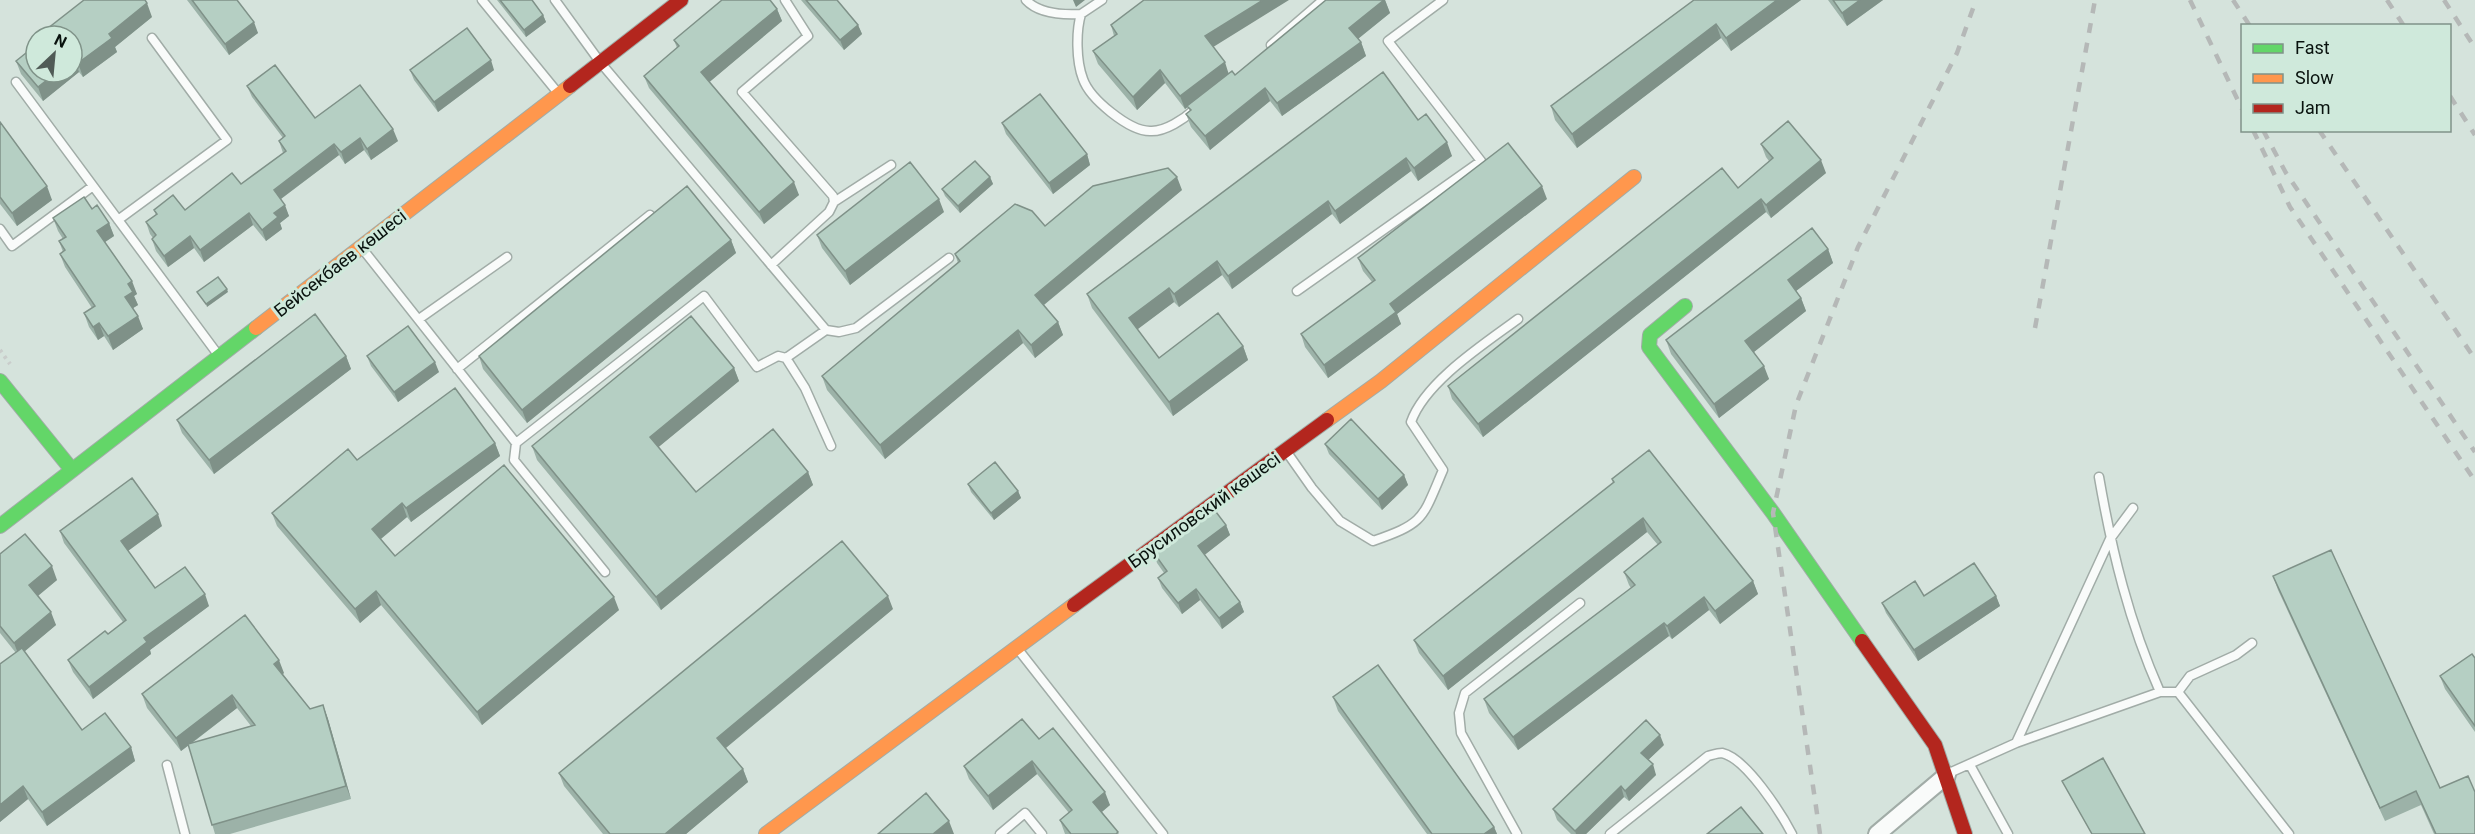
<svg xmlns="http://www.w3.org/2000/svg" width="2475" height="834" viewBox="0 0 2475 834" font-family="Roboto,sans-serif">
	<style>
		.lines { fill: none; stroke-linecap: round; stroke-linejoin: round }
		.lane-casing { stroke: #a1aca7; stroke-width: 11 }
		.street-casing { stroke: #a1aca7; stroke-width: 20 }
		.fast-casing { stroke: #a1aca7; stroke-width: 16 }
		.slow-casing { stroke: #a1aca7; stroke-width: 16 }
		.jam-casing { stroke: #a1aca7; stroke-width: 16 }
		.path { stroke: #c9cdcb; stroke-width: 4; stroke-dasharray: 3 4.5; stroke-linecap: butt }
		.lane { stroke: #f9fbfa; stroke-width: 8 }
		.street { stroke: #f9fbfa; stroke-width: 16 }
		.fast { stroke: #63d668; stroke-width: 14 }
		.slow { stroke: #ff974d; stroke-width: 14 }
		.jam { stroke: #b3261e; stroke-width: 14 }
		.rail { stroke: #b5b8b7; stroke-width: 4.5; stroke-dasharray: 10 10; stroke-linecap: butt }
		.wall { fill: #9cb2a8; fill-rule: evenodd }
		.shaded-wall { fill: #7f9188 }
		.building { fill: #b5cfc3; stroke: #7f9188; stroke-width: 1.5 }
		.labels { text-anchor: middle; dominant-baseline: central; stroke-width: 6; stroke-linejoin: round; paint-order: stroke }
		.street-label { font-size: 18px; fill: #09120e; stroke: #cfe9db }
	</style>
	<rect width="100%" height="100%" fill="#d5e3dc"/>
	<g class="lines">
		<!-- lane casing -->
		<g class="lane-casing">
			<path id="lane" d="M 482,0 L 558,93
				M 555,0 L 600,62 L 826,330 L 839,332 L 856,328 L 949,258
				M 1026,0 C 1039,14 1063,15 1081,14
				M 1102,0 L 1081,14 C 1076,31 1076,61 1083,79 C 1090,99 1129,131 1150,131 C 1165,132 1184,119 1195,109
				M 1271,45 L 1323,0
				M 16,82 L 219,356
				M 834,202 L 891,165
				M 118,220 L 227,140 L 152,38
				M 0,229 L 12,246 L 93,186
				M 361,247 L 516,443 L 514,460 L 605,572
				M 771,265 L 829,212 L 834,202 L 833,196 L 742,92 L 808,36 L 785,0
				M 1297,291 L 1481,161 L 1388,41 L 1443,0
				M 419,319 L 507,257
				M 786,358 L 826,330
				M 457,369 L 650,215
				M 516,443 L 704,296 L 757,367 L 778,356 L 786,358 L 805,388 L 831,446
				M 1286,451 L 1312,488 L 1340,521 L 1373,541 C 1425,523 1422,519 1443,470 L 1411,422 C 1425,382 1484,344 1518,319
				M 2099,477 C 2112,552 2129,622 2160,692
				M 1017,648 L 1163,834
				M 2178,692 L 2190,676 L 2236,655 L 2252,643
				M 2016,743 L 2110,539 L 2133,508
				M 167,765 L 185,834
				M 1970,765 L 2008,834
				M 1947,774 L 2016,743 L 2160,692 L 2178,692 L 2289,834
				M 1000,834 L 1025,813 L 1042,834
				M 1517,834 L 1461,733 L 1459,713 L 1465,693 L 1580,603
				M 1610,834 L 1708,756 C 1712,755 1718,753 1722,753 C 1746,758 1781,813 1792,834"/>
		</g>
		<!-- street casing -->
		<g class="street-casing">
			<path id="street" d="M 1877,834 L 1947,775"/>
		</g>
		<!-- fast casing -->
		<g class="fast-casing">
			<path id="fast" d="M 1685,306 L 1650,335 L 1649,347 L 1773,513 L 1862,641
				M 0,381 L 72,470
				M 0,526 L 256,328"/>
		</g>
		<!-- slow casing -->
		<g class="slow-casing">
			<path id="slow" d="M 256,328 L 570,86
				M 1327,420 L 1381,381 L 1634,177
				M 766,834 L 1074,605"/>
		</g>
		<!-- jam casing -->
		<g class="jam-casing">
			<path id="jam" d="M 570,86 L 681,0
				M 1074,605 L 1327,420
				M 1862,641 L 1935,745 L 1965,834"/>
		</g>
		<!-- path -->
		<path class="path" d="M 0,350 L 10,364"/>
		<!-- lane -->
		<use href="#lane" class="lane"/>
		<!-- street -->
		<use href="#street" class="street"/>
		<!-- fast -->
		<use href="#fast" class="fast"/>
		<!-- slow -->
		<use href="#slow" class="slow"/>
		<!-- jam -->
		<use href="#jam" class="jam"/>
		<!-- rail -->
		<path class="rail" d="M 2190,0 L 2242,109
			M 2233,0 L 2250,26
			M 2387,0 L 2404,26
			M 2444,0 L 2475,48
			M 2450,96 L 2475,135
			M 2253,130 L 2290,207 L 2475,481
			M 2263,130 L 2286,173 L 2475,452
			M 2319,130 L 2475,359
			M 2035,328 L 2095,0
			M 1820,834 L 1773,513 L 1796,405 L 1858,247 L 1957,53 L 1976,0"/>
	</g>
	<!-- wall -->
	<path class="wall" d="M 187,0 L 237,0 L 258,33 L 229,55 Z
		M 497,0 L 532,0 L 543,15 L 546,22 L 526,37 Z
		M 801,0 L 837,0 L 858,25 L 862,34 L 844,50 Z
		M 1326,0 L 1385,0 L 1390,13 L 1358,39 L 1361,42 L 1366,56 L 1282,116 L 1270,101 L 1210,150 L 1191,127 L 1186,114 L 1190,111 L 1188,106 L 1185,109 L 1165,83 L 1137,110 L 1098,64 L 1093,51 L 1114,36 L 1111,25 L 1213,47 L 1229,74 L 1235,75 Z
		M 1694,0 L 1801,0 L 1731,51 L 1721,38 L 1577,148 L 1555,120 L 1551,106 Z
		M 1828,0 L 1883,0 L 1847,26 Z
		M 777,9 L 782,21 L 709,82 L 799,195 L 764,224 L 649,88 L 644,76 L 677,48 L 674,40 Z
		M 152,17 L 115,47 L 117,52 L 83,77 L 79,72 L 43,101 L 21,74 L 16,61 L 72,36 Z
		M 410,70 L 494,70 L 438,112 L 414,80 Z
		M 247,86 L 315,118 L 398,141 L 371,160 L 364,150 L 345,164 L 339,155 L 281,199 L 289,216 L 280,223 L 282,229 L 266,241 L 253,225 L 204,262 L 194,248 L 168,267 L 156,251 L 152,239 L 153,238 L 150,234 L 146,222 L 156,215 L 154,210 L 185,210 L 241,184 L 283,153 L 279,141 L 283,138 L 252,97 Z
		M 1418,120 L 1452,156 L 1418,181 L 1411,171 L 1340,224 L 1332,214 L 1232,289 L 1222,275 L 1179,307 L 1174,302 L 1137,329 L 1159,358 L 1243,346 L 1248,360 L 1173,416 L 1092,308 L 1087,294 Z
		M 0,122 L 52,200 L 17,226 L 0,204 Z
		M 1002,123 L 1087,154 L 1090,165 L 1053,194 L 1006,134 Z
		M 1761,144 L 1826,173 L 1771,218 L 1766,212 L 1483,437 L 1452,399 L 1448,386 L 1738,188 L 1769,161 L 1766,157 Z
		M 990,177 L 993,184 L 960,213 L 945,196 L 942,189 Z
		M 1182,190 L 1044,305 L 1058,322 L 1063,335 L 1035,358 L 1023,343 L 885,459 L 827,390 L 822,376 L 958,263 L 955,254 L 1045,226 Z
		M 1547,199 L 1397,314 L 1401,324 L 1328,378 L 1305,347 L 1301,334 L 1372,282 L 1363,271 L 1358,258 Z
		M 92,209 L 109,223 L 114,236 L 105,242 L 137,294 L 134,296 L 138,305 L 133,308 L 143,329 L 113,350 L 104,336 L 98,340 L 89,327 L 84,313 L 92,308 L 65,267 L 60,254 L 63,252 L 59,241 L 63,239 L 58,231 L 53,218 Z
		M 944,212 L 850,285 L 822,248 L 817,235 Z
		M 731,240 L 736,253 L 527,423 L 483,369 L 479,356 Z
		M 1828,249 L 1833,263 L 1796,291 L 1801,298 L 1806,311 L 1754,352 L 1769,379 L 1719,418 L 1671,354 L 1666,340 Z
		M 346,356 L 351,369 L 214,474 L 182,433 L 177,420 Z
		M 367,356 L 439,372 L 398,402 L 371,366 Z
		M 734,368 L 739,381 L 658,447 L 696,492 L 808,472 L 813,485 L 661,610 L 537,460 L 532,446 Z
		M 495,443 L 500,456 L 411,522 L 407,517 L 381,539 L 395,556 L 619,610 L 482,725 L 381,605 L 360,623 L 277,526 L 272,513 L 357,460 Z
		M 1325,444 L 1404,475 L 1408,485 L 1382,510 L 1329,454 Z
		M 1612,479 L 1753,581 L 1758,594 L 1720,624 L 1709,610 L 1672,639 L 1669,636 L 1518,750 L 1489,713 L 1484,699 L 1631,588 L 1629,585 L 1624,572 L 1658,545 L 1647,532 L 1448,690 L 1419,653 L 1414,640 L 1613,483 Z
		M 968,484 L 1018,491 L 1021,498 L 994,520 L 971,492 Z
		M 1226,525 L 1230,535 L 1204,555 L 1240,602 L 1244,612 L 1222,629 L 1200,600 L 1182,614 L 1162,588 L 1158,578 L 1164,573 L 1157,563 L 1154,553 Z
		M 162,526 L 128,551 L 155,588 L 209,606 L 150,650 L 151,654 L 93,699 L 73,672 L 68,660 L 108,634 L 123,622 L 64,543 L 60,531 Z
		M 0,554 L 57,580 L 38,596 L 56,625 L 24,652 L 82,730 L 131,747 L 135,761 L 47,826 L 28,799 L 0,822 L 16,653 L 0,633 Z
		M 2273,576 L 2440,788 L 2475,834 L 2434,834 L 2421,805 L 2385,821 L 2278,590 Z
		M 1924,596 L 1996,596 L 2000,606 L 1918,661 L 1886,613 L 1882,603 Z
		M 893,609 L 726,748 L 743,769 L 748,782 L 686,834 L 603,834 L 564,786 L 559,773 Z
		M 2475,658 L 2475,732 L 2445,689 L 2440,676 Z
		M 284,673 L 283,674 L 310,709 L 323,705 L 328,719 L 351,799 L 230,834 L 215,834 L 189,745 L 181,751 L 147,708 L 142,694 ZM 237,708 L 251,726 L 192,743 Z
		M 1333,697 L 1494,827 L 1497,834 L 1427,834 L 1338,711 Z
		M 1039,739 L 1110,805 L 1102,812 L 1119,834 L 1065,834 L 1060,820 L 1069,813 L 1037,774 L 993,810 L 969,779 L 964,766 Z
		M 1664,745 L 1648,760 L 1656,775 L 1629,801 L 1624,797 L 1586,834 L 1571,834 L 1557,820 L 1553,809 Z"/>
	<!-- shaded-wall -->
	<path class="shaded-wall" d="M 1073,0 L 1085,0 L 1076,7 Z
		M 1263,0 L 1289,0 L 1210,49 L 1205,36 Z
		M 1384,0 L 1385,0 L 1390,13 L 1354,42 L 1349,28 Z
		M 1777,0 L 1801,0 L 1731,51 L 1726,38 Z
		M 1860,0 L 1883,0 L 1847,26 L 1842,13 Z
		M 147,3 L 152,17 L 115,47 L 117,52 L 83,77 L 78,63 L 109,34 Z
		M 777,9 L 782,21 L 706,85 L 701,72 Z
		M 543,15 L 546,22 L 526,37 L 524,30 Z
		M 254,22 L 258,33 L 229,55 L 225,44 Z
		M 1716,24 L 1721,38 L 1577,148 L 1572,134 Z
		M 858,25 L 862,34 L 844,50 L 840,40 Z
		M 1361,42 L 1366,56 L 1282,116 L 1277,103 Z
		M 74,58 L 79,72 L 43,101 L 38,87 L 57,72 L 72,72 L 72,60 Z
		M 491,60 L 494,70 L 438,112 L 434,102 Z
		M 1225,62 L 1229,75 L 1185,109 L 1180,96 Z
		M 1160,70 L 1165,83 L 1137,110 L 1133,97 Z
		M 1265,88 L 1270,101 L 1210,150 L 1205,136 Z
		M 393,129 L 398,141 L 371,160 L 367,149 Z
		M 360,138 L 364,150 L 345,164 L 341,152 Z
		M 1447,142 L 1452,156 L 1418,181 L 1414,168 Z
		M 334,144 L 339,155 L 278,201 L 274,190 Z
		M 1087,154 L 1090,165 L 1053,194 L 1049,183 Z
		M 1406,158 L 1411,171 L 1340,224 L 1335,211 Z
		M 1821,160 L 1826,173 L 1771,218 L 1766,205 Z
		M 990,177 L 993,184 L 960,213 L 958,206 Z
		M 1177,177 L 1182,190 L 1040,308 L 1035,295 Z
		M 794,182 L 799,195 L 764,224 L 759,212 Z
		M 47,186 L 52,200 L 17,226 L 12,213 Z
		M 1542,186 L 1547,199 L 1397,314 L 1401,324 L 1328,378 L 1324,365 L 1390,304 Z
		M 939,199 L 944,212 L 850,285 L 845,271 Z
		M 1761,199 L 1766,212 L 1483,437 L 1478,424 Z
		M 1328,201 L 1332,214 L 1232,289 L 1228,276 Z
		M 285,205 L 289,216 L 280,223 L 282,229 L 266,241 L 262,230 L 274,213 Z
		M 249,213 L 253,225 L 204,262 L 200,250 Z
		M 109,223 L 114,236 L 102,244 L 97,231 Z
		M 190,236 L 194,248 L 168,267 L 164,256 Z
		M 731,240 L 736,253 L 527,423 L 522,410 Z
		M 1828,249 L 1833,263 L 1792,294 L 1788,280 Z
		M 1217,261 L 1222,275 L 1179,307 L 1174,294 Z
		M 132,281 L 137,294 L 134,296 L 138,305 L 130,310 L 125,297 L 128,284 Z
		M 1169,288 L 1174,302 L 1134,332 L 1129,318 Z
		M 227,289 L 228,292 L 207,307 L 206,304 Z
		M 1801,298 L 1806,311 L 1750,355 L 1745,341 Z
		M 138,316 L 143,329 L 113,350 L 108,336 Z
		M 1058,322 L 1063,335 L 1035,358 L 1031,345 Z
		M 99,323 L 104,336 L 98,340 L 93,327 Z
		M 1018,330 L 1023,343 L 885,459 L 880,445 Z
		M 1243,346 L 1248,360 L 1173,416 L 1169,402 Z
		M 346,356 L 351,369 L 214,474 L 209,460 Z
		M 435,362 L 439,372 L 398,402 L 394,392 Z
		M 1764,366 L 1769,379 L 1719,418 L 1714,404 Z
		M 734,368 L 739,381 L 655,450 L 650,437 Z
		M 495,443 L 500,456 L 411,522 L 406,508 Z
		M 808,472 L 813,485 L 661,610 L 656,597 Z
		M 1404,475 L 1408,485 L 1382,510 L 1378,499 Z
		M 1018,491 L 1021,498 L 994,520 L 991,513 Z
		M 402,503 L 407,517 L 377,542 L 372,529 Z
		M 158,514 L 162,526 L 125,553 L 121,541 Z
		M 1643,518 L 1647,532 L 1448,690 L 1443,676 Z
		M 1226,525 L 1230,535 L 1202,557 L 1198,546 Z
		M 52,566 L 57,580 L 34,599 L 29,585 Z
		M 1753,581 L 1758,594 L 1720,624 L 1715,611 Z
		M 1196,589 L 1200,600 L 1182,614 L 1178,603 Z
		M 376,591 L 381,605 L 360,623 L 355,609 Z
		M 205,594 L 209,606 L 150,650 L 151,654 L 93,699 L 89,687 L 144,638 Z
		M 888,596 L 893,609 L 722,751 L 717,738 Z
		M 1996,596 L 2000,606 L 1918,661 L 1914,650 Z
		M 614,597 L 619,610 L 482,725 L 477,712 Z
		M 1704,597 L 1709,610 L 1672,639 L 1667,626 Z
		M 1240,602 L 1244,612 L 1222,629 L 1219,618 Z
		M 51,612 L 56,625 L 19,656 L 14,643 Z
		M 1664,623 L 1669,636 L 1518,750 L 1513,737 Z
		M 279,660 L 284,673 L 279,677 L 274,664 Z
		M 232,695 L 237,708 L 181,751 L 176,738 Z
		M 323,705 L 328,719 L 351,799 L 346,786 Z
		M 1660,735 L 1664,745 L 1645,763 L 1641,753 Z
		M 131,747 L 135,761 L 47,826 L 42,812 Z
		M 1032,761 L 1037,774 L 993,810 L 988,796 Z
		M 1653,764 L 1656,775 L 1629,801 L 1625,791 Z
		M 743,769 L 748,782 L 686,834 L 665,834 Z
		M 23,786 L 28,799 L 0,822 L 0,805 Z
		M 1621,786 L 1624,797 L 1586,834 L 1576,834 L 1575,831 Z
		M 1105,792 L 1110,805 L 1098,815 L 1093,802 Z
		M 949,821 L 954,834 L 933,834 Z
		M 1494,827 L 1497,834 L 1484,834 Z"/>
	<!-- building -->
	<path class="building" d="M 84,0 L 145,0 L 147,3 L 109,34 L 112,38 L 78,63 L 74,58 L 72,60 L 72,36 L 38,36 Z
		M 192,0 L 237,0 L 254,22 L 225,44 Z
		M 500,0 L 532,0 L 543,15 L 524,30 Z
		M 722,0 L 770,0 L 777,9 L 701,72 L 794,182 L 759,212 L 644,76 L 679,46 L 674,40 Z
		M 806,0 L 837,0 L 858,25 L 840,40 Z
		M 1144,0 L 1263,0 L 1205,36 L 1225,62 L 1180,96 L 1160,70 L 1133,97 L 1093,51 L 1117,34 L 1111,25 Z
		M 1326,0 L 1384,0 L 1349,28 L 1361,42 L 1277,103 L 1265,88 L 1205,136 L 1186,114 L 1191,110 L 1187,106 L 1232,71 L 1235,75 Z
		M 1694,0 L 1777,0 L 1726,38 L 1716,24 L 1572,134 L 1551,106 Z
		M 1833,0 L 1860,0 L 1842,13 Z
		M 467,28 L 491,60 L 434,102 L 410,70 Z
		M 36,45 L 36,72 L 57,72 L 38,87 L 16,61 Z
		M 275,65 L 315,118 L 360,85 L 393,129 L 367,149 L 360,138 L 341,152 L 334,144 L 274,190 L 285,205 L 274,213 L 278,217 L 262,230 L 249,213 L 200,250 L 190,236 L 164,256 L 152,239 L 156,235 L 146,222 L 157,214 L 154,210 L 173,195 L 185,210 L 232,173 L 241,184 L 286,151 L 279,141 L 285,136 L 247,86 Z
		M 1383,72 L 1418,120 L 1426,114 L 1447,142 L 1414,168 L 1406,158 L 1335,211 L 1328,201 L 1228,276 L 1217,261 L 1174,294 L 1169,288 L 1129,318 L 1159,358 L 1218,313 L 1243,346 L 1169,402 L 1087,294 Z
		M 1040,94 L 1087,154 L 1049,183 L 1002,123 Z
		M 1788,121 L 1821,160 L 1766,205 L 1761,199 L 1478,424 L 1448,386 L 1722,168 L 1738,188 L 1773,158 L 1761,144 Z
		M 0,122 L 47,186 L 12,213 L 0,197 Z
		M 1508,143 L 1542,186 L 1390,304 L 1396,312 L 1324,365 L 1301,334 L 1375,280 L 1358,258 Z
		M 975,161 L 990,177 L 958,206 L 942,189 Z
		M 910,162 L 939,199 L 845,271 L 817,235 Z
		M 1168,168 L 1177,177 L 1035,295 L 1058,322 L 1031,345 L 1018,330 L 880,445 L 822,376 L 960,261 L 955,254 L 1015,204 L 1032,211 L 1045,226 L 1093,186 Z
		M 687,186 L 731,240 L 522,410 L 479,356 Z
		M 84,197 L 92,209 L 97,205 L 109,223 L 97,231 L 132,281 L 128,284 L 133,292 L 125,297 L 138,316 L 108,336 L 99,323 L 93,327 L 84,313 L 95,306 L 60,254 L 65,250 L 59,241 L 66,237 L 53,218 Z
		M 1812,228 L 1828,249 L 1788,280 L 1801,298 L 1745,341 L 1764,366 L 1714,404 L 1666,340 Z
		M 218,277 L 227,289 L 206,304 L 197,292 Z
		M 315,314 L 346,356 L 209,460 L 177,420 Z
		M 691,316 L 734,368 L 650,437 L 696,492 L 773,429 L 808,472 L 656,597 L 532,446 Z
		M 408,326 L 435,362 L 394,392 L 367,356 Z
		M 455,388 L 495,443 L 406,508 L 402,503 L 372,529 L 395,556 L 504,465 L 614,597 L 477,712 L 376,591 L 355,609 L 272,513 L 348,449 L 357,460 Z
		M 1351,419 L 1404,475 L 1378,499 L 1325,444 Z
		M 1649,450 L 1753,581 L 1715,611 L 1704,597 L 1667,626 L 1664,623 L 1513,737 L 1484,699 L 1635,585 L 1624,572 L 1661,542 L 1643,518 L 1443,676 L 1414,640 L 1614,482 L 1612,479 Z
		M 995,462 L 1018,491 L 991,513 L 968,484 Z
		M 132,478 L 158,514 L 121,541 L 155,588 L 185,567 L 205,594 L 144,638 L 147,642 L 89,687 L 68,660 L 105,631 L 108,634 L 126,620 L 60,531 Z
		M 1213,508 L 1226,525 L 1198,546 L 1240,602 L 1219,618 L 1196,589 L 1178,603 L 1158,578 L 1167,571 L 1154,553 Z
		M 25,534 L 52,566 L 29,585 L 51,612 L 14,643 L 0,626 L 0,554 Z
		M 842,541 L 888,596 L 717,738 L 743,769 L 665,834 L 610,834 L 559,773 Z
		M 2331,550 L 2440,788 L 2468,776 L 2475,792 L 2475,834 L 2436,834 L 2416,791 L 2380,808 L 2273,576 Z
		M 1974,563 L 1996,596 L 1914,650 L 1882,603 L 1915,581 L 1924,596 Z
		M 245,615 L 279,660 L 274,664 L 310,709 L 323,705 L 346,786 L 212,825 L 188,744 L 255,725 L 232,695 L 176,738 L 142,694 Z
		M 22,648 L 82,730 L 105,713 L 131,747 L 42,812 L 23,786 L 0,805 L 0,664 Z
		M 2472,654 L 2475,658 L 2475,726 L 2440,676 Z
		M 1378,665 L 1494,827 L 1484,834 L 1432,834 L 1333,697 Z
		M 1022,719 L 1039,739 L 1053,728 L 1105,792 L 1093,802 L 1118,832 L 1116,834 L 1071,834 L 1060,820 L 1072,810 L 1032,761 L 988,796 L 964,766 Z
		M 1646,720 L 1660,735 L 1641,753 L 1653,764 L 1625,791 L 1621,786 L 1575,831 L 1553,809 Z
		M 2103,758 L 2145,834 L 2092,834 L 2062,781 Z
		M 926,793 L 949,821 L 933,834 L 878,834 Z
		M 1741,807 L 1763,834 L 1707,834 Z"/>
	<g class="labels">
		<!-- street labels -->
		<g class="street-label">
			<text transform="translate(340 263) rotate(-38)">Бейсекбаев көшесі</text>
			<text transform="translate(1204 510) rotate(-36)">Брусиловский көшесі</text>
		</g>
	</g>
	<!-- legend -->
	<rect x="2241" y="24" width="210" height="108" fill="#cfe9db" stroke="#809389" stroke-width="1.5"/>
	<rect x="2253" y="44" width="30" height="9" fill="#63d668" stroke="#809389" stroke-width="1.5"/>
	<text x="2295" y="54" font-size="18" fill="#09120e">Fast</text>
	<rect x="2253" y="74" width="30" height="9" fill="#ff974d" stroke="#809389" stroke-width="1.5"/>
	<text x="2295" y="84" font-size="18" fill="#09120e">Slow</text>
	<rect x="2253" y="104" width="30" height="9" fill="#b3261e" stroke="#809389" stroke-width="1.5"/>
	<text x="2295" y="114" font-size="18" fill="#09120e">Jam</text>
	<!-- north arrow -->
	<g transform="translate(54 54) rotate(26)"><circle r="28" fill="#cfe9db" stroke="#809389" stroke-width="1.5"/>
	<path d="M0-4.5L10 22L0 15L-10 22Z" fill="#505b56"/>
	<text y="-9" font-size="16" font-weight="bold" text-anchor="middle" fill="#09120e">N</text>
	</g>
</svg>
